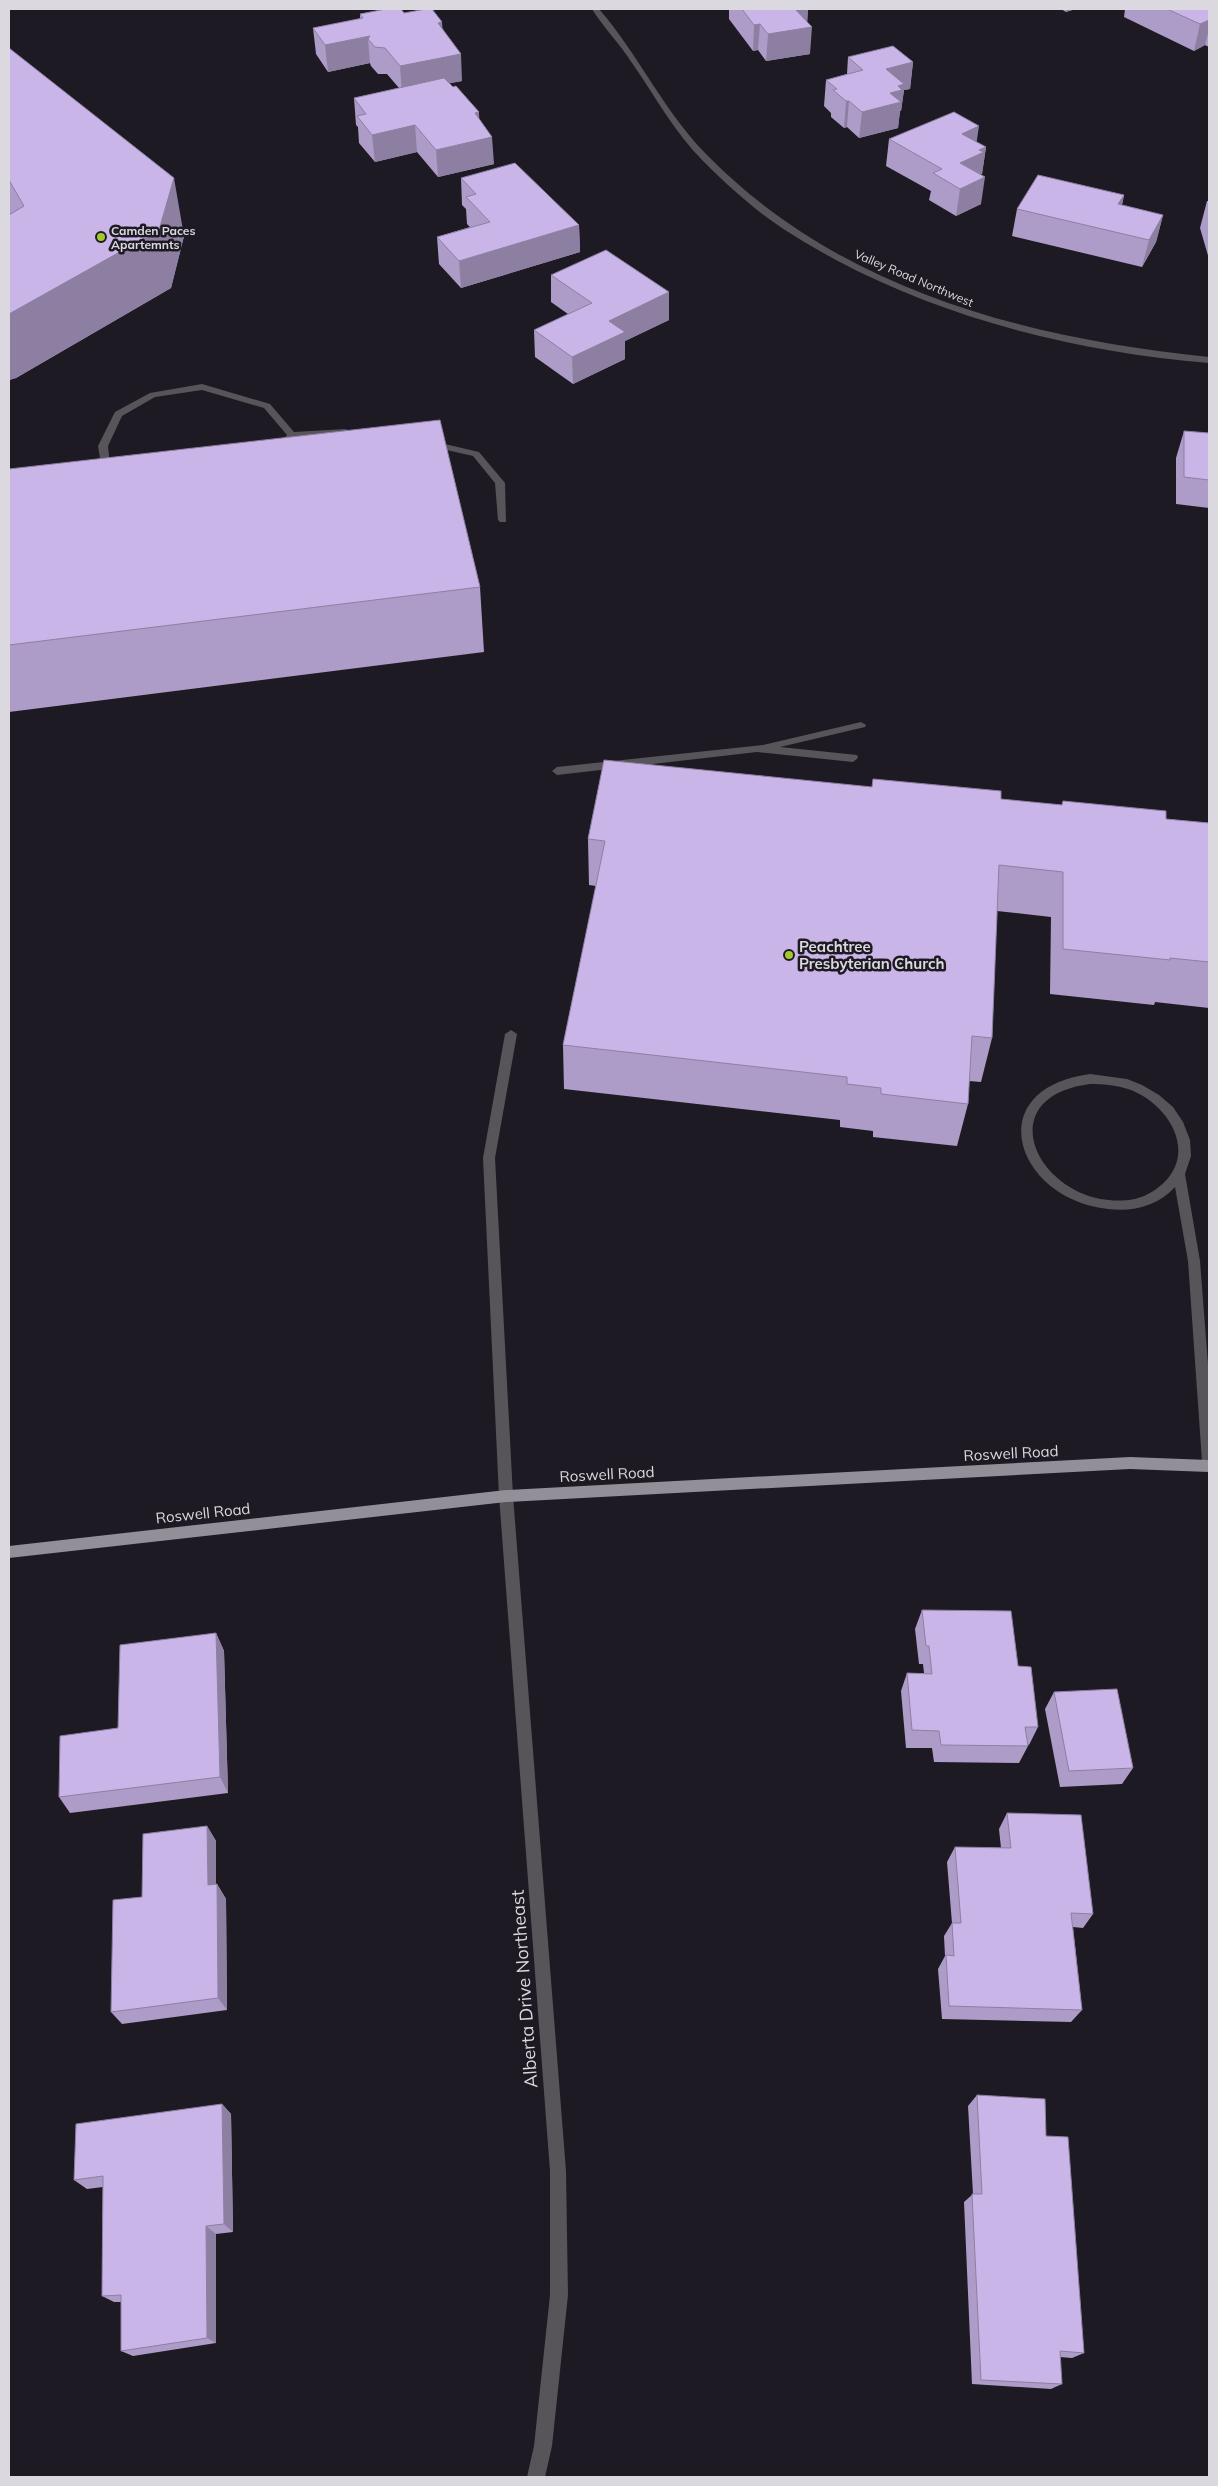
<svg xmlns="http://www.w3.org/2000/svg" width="1218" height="2486" viewBox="0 0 1218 2486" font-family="Mulish,sans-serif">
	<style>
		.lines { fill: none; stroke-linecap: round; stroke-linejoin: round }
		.lane { fill: #57555a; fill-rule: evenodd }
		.street { fill: #57555a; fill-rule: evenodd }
		.primary { fill: #938f99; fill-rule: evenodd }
		.wall { fill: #ae9cc8 }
		.shaded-wall { fill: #8d7fa2 }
		.building { fill: #cab5e8; stroke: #8d7fa2 }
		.poi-dot { fill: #a1c92a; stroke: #1e1a23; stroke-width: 2 }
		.labels { text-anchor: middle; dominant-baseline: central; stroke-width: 5; stroke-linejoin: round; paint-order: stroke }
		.far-poi-label { font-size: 12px; font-weight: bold; fill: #dbd9df; stroke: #1e1a23; text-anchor: start }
		.far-street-label { font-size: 12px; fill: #dbd9df; stroke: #1e1a23 }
		.poi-label { font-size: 15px; font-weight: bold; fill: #dbd9df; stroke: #1e1a23; text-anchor: start }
		.street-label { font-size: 15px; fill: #dbd9df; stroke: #1e1a23 }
		.near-street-label { font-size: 18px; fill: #dbd9df; stroke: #1e1a23 }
	</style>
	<rect width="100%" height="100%" fill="#1e1a23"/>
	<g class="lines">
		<!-- lane -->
		<path class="lane" d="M 861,722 L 866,725 L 865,727 L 780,747 L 857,755 L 858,758 L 853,762 L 757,752 L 557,775 L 552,771 L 557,767 L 763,745 Z
			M 511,1030 L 517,1034 L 495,1158 L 513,1496 L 511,1500 L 506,1502 L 501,1500 L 499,1496 L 483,1158 L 505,1034 Z
			M 1090,1074 L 1127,1079 L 1142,1085 L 1159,1095 L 1173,1107 L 1183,1122 L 1190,1140 L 1191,1156 L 1185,1174 L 1200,1261 L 1209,1377 L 1209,1467 L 1204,1465 L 1202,1461 L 1188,1261 L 1175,1187 C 1158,1206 1133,1212 1108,1209 C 1015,1199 979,1089 1090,1074 ZM 1090,1084 C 1102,1084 1116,1085 1128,1089 C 1162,1100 1195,1143 1169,1177 C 1161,1187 1148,1196 1135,1199 C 1045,1215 981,1098 1090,1084 Z"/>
		<!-- street -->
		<path class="street" d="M 592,9 L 599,9 C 639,55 665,114 709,157 C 842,291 1026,338 1209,357 L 1209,363 C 1080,352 951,321 836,260 C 807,244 776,226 751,205 C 734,191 718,176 703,161 C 675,133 655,96 632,63 C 620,44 603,27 592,9 Z
			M 202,384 L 270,404 L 294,432 L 346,429 L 350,432 L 346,435 L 295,438 L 281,453 L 278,454 L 273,451 L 287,435 L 264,408 L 202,390 L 155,397 L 122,416 L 108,446 L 111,475 L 109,477 L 103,477 L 98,446 L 115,412 L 150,393 Z
			M 432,441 L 479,452 L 505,483 L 506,522 L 500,522 L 498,520 L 495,483 L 473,456 L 429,446 L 427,444 Z
			M 506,1490 L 511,1492 L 513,1496 L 566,2171 L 568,2295 L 552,2446 L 545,2477 L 527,2477 L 534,2446 L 550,2295 L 550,2171 L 499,1496 L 501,1492 Z"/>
		<!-- primary -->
		<path class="primary" d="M 1130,1457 L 1209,1460 L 1209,1472 L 1130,1469 L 506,1502 L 9,1558 L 9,1546 L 506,1490 Z"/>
	</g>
	<!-- wall -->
	<path class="wall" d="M 729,9 L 808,9 L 807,22 L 810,54 L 766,61 L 758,50 L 753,51 L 729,19 Z
		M 1061,9 L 1075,9 L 1066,12 Z
		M 1125,9 L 1209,9 L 1209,47 L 1205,45 L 1194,51 L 1124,17 Z
		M 404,13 L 443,29 L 462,81 L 449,83 L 479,112 L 479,119 L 494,164 L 438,177 L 417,152 L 375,162 L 359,143 L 358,127 L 356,125 L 354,98 L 399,88 L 387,74 L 378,74 L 371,66 L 370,63 L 328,72 L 316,54 L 313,28 L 360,19 L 360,14 Z
		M 9,48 L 184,236 L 171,288 L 16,378 L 9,380 Z
		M 848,57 L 913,62 L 910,89 L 904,90 L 901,111 L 900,111 L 898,128 L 859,138 L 847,127 L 844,128 L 831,117 L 831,113 L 824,106 L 826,80 L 847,74 Z
		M 889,139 L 986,147 L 982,174 L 980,175 L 981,204 L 956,216 L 929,200 L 931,191 L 886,166 Z
		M 461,178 L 579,225 L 580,252 L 461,288 L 439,264 L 437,237 L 470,227 L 467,224 L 466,209 L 462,205 Z
		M 1124,195 L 1122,205 L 1163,215 L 1156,242 L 1142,267 L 1012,236 L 1017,209 Z
		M 1207,201 L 1209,201 L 1209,259 L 1200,228 Z
		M 551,275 L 669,292 L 669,320 L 625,341 L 625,359 L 573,384 L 535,357 L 534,330 L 568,314 L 551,302 Z
		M 1209,427 L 1209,508 L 1176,504 L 1176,458 L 1184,431 L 1208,433 Z
		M 9,469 L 480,587 L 484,652 L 9,712 Z
		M 872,787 L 1062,805 L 1063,801 L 1166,819 L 1209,823 L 1209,1008 L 1155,1002 L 1154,1005 L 1050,994 L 1051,917 L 997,911 L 992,1038 L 981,1082 L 969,1081 L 968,1104 L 957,1146 L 873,1137 L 873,1131 L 840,1127 L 840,1120 L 564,1089 L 563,1045 L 596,886 L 589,885 L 588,839 Z
		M 922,1610 L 1018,1666 L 1038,1727 L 1029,1745 L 1027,1744 L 1028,1746 L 1019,1763 L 934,1762 L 932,1748 L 906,1748 L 901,1691 L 907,1673 L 924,1673 L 923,1664 L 919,1664 L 915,1629 Z
		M 216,1633 L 224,1651 L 228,1793 L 70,1813 L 59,1797 L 118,1728 Z
		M 1054,1692 L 1133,1768 L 1122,1784 L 1060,1787 L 1045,1709 Z
		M 1007,1813 L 1093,1914 L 1083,1928 L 1073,1927 L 1082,2010 L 1071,2022 L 942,2019 L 938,1969 L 945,1956 L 944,1936 L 952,1923 L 947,1862 L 955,1847 L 1001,1848 L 999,1829 Z
		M 207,1826 L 216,1841 L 216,1884 L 217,1884 L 226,1899 L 227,2010 L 122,2024 L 111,2012 L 142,1897 Z
		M 977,2095 L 1046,2136 L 1084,2353 L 1072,2358 L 1060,2357 L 1062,2384 L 1051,2389 L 972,2384 L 964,2202 L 973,2194 L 968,2106 Z
		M 222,2104 L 231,2114 L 233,2232 L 216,2234 L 216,2343 L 133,2356 L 121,2351 L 121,2302 L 114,2302 L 102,2296 L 103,2187 L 87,2189 L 74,2180 Z"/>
	<!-- shaded-wall -->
	<path class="shaded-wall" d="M 790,9 L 808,9 L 807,27 Z
		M 1066,9 L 1075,9 L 1066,12 Z
		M 1209,20 L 1209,29 L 1205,45 L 1194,51 L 1200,24 Z
		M 442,22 L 444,49 L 438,23 Z
		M 760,24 L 758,50 L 753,51 L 754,25 Z
		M 812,27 L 810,54 L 766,61 L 768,34 Z
		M 370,36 L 368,39 L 370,63 L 328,72 L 325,45 Z
		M 461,54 L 462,81 L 402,93 L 400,66 Z
		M 913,62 L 910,89 L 904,90 L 901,111 L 900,111 L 898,128 L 859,138 L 862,112 L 886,69 Z
		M 846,101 L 849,101 L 847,127 L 844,128 Z
		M 479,112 L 480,139 L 475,113 Z
		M 415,125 L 417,152 L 375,162 L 372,135 Z
		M 979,126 L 975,153 L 962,134 Z
		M 492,137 L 494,164 L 438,177 L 436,150 Z
		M 986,147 L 982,174 L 980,174 L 960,163 L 979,150 Z
		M 985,177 L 981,204 L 956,216 L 960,189 Z
		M 174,178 L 184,236 L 171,288 L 16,378 L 9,380 L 9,314 Z
		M 1124,195 L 1118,222 L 1118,204 Z
		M 1163,215 L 1156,242 L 1142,267 L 1149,240 Z
		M 579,225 L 580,252 L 461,288 L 459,261 Z
		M 669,292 L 669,320 L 625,341 L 625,359 L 573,384 L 572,357 L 609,321 Z
		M 216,1633 L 224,1651 L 228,1793 L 220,1777 Z
		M 207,1826 L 216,1841 L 216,1900 L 208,1885 Z
		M 217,1884 L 226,1899 L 227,2010 L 218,1998 Z
		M 222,2104 L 231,2114 L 233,2232 L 224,2224 Z
		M 206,2226 L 216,2234 L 216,2343 L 207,2338 Z"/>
	<!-- building -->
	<path class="building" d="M 386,9 L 401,9 L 404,13 L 426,9 L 432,9 L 442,22 L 438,23 L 461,54 L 400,66 L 385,48 L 375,47 L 368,39 L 370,36 L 325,45 L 313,28 L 363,18 L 360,14 Z
		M 742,9 L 795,9 L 812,27 L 768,34 L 760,24 L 754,25 Z
		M 1167,9 L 1209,9 L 1209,20 L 1200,24 Z
		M 893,46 L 913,62 L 886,69 L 904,84 L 898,86 L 902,90 L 890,93 L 901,102 L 862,112 L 849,101 L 846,101 L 833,90 L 837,89 L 826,80 L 863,70 L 848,57 Z
		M 9,48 L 174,178 L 159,230 L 9,314 L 9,215 L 24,206 L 9,180 Z
		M 444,78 L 453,87 L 456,86 L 479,112 L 475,113 L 492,137 L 436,150 L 415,125 L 372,135 L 357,116 L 366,114 L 354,98 Z
		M 954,112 L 979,126 L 962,134 L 986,147 L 979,150 L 984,152 L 960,163 L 985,177 L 960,189 L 933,173 L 942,169 L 889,139 Z
		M 515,163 L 579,225 L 459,261 L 437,237 L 490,222 L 466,197 L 476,194 L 461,178 Z
		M 1038,175 L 1124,195 L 1118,204 L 1163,215 L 1149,240 L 1017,209 Z
		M 606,250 L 669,292 L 609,321 L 625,332 L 572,357 L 534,330 L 592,303 L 551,275 Z
		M 440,420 L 480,587 L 9,645 L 9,469 Z
		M 1184,431 L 1209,433 L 1209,480 L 1184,477 Z
		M 604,760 L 872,787 L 873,779 L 1001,791 L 1001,799 L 1062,805 L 1063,801 L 1166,811 L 1166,819 L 1209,823 L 1209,962 L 1170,958 L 1170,960 L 1063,949 L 1063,872 L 999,865 L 992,1038 L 972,1036 L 968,1104 L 881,1094 L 881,1088 L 847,1084 L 847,1077 L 563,1045 L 605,841 L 588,839 Z
		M 922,1610 L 1011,1611 L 1018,1666 L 1031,1667 L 1038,1727 L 1025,1727 L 1028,1746 L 941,1745 L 939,1731 L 912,1730 L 907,1673 L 932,1674 L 929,1646 L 926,1646 Z
		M 216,1633 L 220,1777 L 59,1797 L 60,1736 L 118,1728 L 120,1645 Z
		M 1117,1689 L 1133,1768 L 1069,1771 L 1054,1692 Z
		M 1007,1813 L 1081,1815 L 1093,1914 L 1071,1913 L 1082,2010 L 949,2006 L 946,1955 L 954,1956 L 952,1923 L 961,1923 L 955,1847 L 1011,1848 Z
		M 207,1826 L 208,1885 L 217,1884 L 218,1998 L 111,2012 L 113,1900 L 142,1897 L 143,1834 Z
		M 977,2095 L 1045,2099 L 1046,2136 L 1068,2137 L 1084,2353 L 1060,2351 L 1062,2384 L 981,2380 L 972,2194 L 982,2194 Z
		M 222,2104 L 224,2224 L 206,2226 L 207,2338 L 121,2351 L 121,2295 L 102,2296 L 103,2176 L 74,2180 L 76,2124 Z"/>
	<!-- markers -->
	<g class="poi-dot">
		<circle cx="101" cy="237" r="5"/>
		<circle cx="789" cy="955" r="5"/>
	</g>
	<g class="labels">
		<!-- far-poi labels -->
		<g class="far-poi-label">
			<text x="111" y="230">Camden Paces<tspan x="111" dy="14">Apartemnts</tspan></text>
		</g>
		<!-- far-street labels -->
		<g class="far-street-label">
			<text transform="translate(914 278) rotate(23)">Valley Road Northwest</text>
		</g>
		<!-- poi labels -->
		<g class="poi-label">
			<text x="799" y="946">Peachtree<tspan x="799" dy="17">Presbyterian Church</tspan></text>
		</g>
		<!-- street labels -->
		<g class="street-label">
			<text transform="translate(1011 1453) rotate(-3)">Roswell Road</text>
			<text transform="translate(607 1474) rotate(-3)">Roswell Road</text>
			<text transform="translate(203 1513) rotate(-6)">Roswell Road</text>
		</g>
		<!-- near-street labels -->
		<g class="near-street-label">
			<text transform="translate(524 1989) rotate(-94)">Alberta Drive Northeast</text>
		</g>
	</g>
	<!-- border -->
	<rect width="1218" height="2486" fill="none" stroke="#dbd9df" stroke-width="20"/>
</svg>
